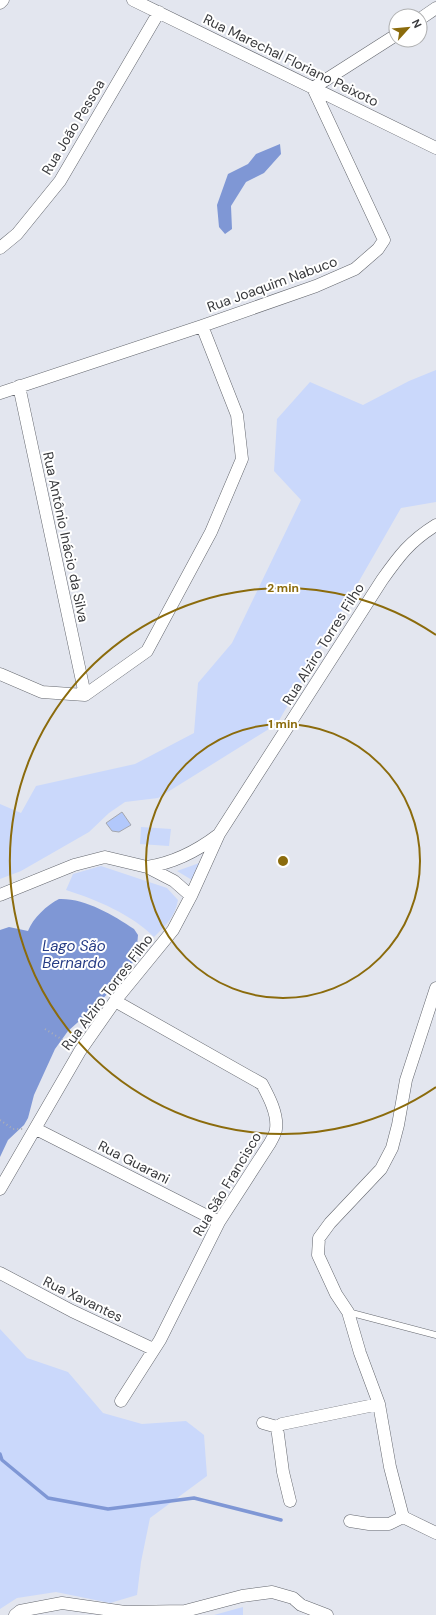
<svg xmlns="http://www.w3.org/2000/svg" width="436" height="1615" viewBox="0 0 436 1615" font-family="'DM Sans',sans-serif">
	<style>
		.green { fill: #cad8fb }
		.water { fill: #7f97d5 }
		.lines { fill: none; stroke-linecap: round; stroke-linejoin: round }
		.stream { stroke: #7f97d5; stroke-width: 3.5 }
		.building { fill: #b2c8fb; stroke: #a3a6ae }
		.lane-casing { stroke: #64676e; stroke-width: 7 }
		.street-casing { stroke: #64676e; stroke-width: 13 }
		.path { stroke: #acaeb6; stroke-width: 2; stroke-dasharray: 1 3; stroke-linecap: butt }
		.lane { stroke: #fff; stroke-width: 6 }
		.street { stroke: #fff; stroke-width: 12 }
		.ring { fill: none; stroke: #8b6b0c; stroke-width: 2 }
		.labels { text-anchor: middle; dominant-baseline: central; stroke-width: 4; stroke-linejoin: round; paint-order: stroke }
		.street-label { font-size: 14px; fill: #38393c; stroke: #fff }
		.water-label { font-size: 15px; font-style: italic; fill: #263c85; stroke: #fff }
		.centre { fill: #8b6b0c; stroke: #fff; stroke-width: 2 }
		.ring-label { font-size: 12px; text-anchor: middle; font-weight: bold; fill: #8b6b0c; stroke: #fff; stroke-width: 4; stroke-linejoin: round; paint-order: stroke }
	</style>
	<rect width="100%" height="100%" fill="#e3e6ef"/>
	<!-- green -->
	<path class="green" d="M 436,370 L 436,502 L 401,508 L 277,724 L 158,798 L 125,802 L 109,813 L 89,832 L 21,871 L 0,879 L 0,804 L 21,813 L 36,786 L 135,764 L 194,733 L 198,683 L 232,643 L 301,500 L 274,471 L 277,419 L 310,382 L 363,405 L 409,381 Z
		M 141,827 L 171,829 L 169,846 L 140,844 Z
		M 202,862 L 192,880 L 177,871 Z
		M 101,866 L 167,888 L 178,900 C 175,917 166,925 154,937 C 131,914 97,900 66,890 L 73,874 Z
		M 0,1329 L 27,1358 L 68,1372 L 103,1413 L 142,1424 L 186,1421 L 204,1435 L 207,1476 L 150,1518 L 141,1562 L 137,1595 L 110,1603 L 56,1592 L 17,1598 L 0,1609 Z
		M 243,1607 L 243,1615 L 214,1615 Z"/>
	<!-- water -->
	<path class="water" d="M 280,144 L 281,154 L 264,173 L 246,182 L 231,206 L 232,229 L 225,234 L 219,227 L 217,205 L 228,174 L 248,164 L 256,154 Z
		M 59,899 C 85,898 113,915 134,929 L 138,935 L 136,957 L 125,975 L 95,1007 L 68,1031 L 55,1049 L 34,1095 L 28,1118 L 24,1125 L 8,1140 L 0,1157 L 0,930 L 9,927 L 28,931 C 33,918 47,905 59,899 Z"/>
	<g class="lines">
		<!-- stream -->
		<path class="stream" d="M 0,1454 L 2,1460 L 48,1498 L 108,1509 L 194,1498 L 281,1520"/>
	</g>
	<!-- building -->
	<path class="building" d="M 122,812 L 131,825 L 119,832 L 112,831 L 106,823 Z"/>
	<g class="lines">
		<!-- lane casing -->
		<g class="lane-casing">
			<path id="lane" d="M 348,1312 L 436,1335"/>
		</g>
		<!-- street casing -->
		<g class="street-casing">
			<path id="street" d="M 133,0 L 436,148
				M 0,3 L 3,0
				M 420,19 L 436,8
				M 313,88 L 396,35
				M 0,248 L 17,234 L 60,181 L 159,12
				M 19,386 L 85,695
				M 0,393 L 202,326 L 316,286 L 355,269 L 378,249 L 384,240 L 313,88
				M 0,674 L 42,692 L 85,695 L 147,651 L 211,532 L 242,459 L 237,415 L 202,326
				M 147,867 C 173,863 197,851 218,835
				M 0,895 L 74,865 L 105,857 L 147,867 L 174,881 L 191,896
				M 436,988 L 406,1080 L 398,1125 L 392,1148 L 381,1169 L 330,1223 L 319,1238 L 318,1255 L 336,1294 L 348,1312 L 360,1353 L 379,1404 L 390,1467 L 403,1517 L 436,1533
				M 115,1001 L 262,1084 C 269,1097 278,1114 276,1129 C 276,1133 272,1139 270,1143 L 219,1222 L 160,1340 L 121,1401
				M 36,1129 L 219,1222
				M 0,1189 L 80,1051 L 115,1001 L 173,930 L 191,896 L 219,834 L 382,580 C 399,556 410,541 436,525
				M 0,1273 L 72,1311 L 153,1349
				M 263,1423 L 277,1427 L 282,1424 L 379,1404
				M 277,1427 L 283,1472 L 290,1501
				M 350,1521 L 369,1524 L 389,1524 L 403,1517
				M 15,1615 L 20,1611 L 62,1603 L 125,1612 L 185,1611 L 242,1596 L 272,1592 L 293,1598 L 301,1605 L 327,1615"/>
		</g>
		<!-- path -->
		<path class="path" d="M 45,1029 L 71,1045
			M 0,1120 L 13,1129 L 23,1129"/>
		<!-- lane -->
		<use href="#lane" class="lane"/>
		<!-- street -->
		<use href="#street" class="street"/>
	</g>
	<!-- distance rings -->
	<g class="ring">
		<circle cx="283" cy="861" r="137"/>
		<path d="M436 1087A273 273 0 1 1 436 635"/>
	</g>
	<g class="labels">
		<!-- street labels -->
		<g class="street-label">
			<text transform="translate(291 60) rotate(26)">Rua Marechal Floriano Peixoto</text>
			<text transform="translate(73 127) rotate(-59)">Rua João Pessoa</text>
			<text transform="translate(272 284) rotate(-20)">Rua Joaquim Nabuco</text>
			<text transform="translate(66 537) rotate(78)">Rua Antônio Inácio da Silva</text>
			<text transform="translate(323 644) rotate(-58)">Rua Alziro Torres Filho</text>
			<text transform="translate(107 992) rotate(-53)">Rua Alziro Torres Filho</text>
			<text transform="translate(134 1162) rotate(27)">Rua Guarani</text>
			<text transform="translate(227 1184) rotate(-59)">Rua São Francisco</text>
			<text transform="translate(83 1299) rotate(26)">Rua Xavantes</text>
		</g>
		<!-- water labels -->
		<g class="water-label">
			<text x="74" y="946">Lago São<tspan x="74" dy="17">Bernardo</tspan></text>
		</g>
	</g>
	<circle cx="283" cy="861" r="6" class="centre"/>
	<g class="ring-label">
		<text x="283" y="592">2 min</text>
		<text x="283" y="728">1 min</text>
	</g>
	<!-- north arrow -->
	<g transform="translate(408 28) rotate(63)"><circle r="19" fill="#ffffff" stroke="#afb0b1"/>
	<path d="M0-3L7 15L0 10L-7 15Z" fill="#8b6b0c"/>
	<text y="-6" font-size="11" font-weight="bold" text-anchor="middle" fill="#38393c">N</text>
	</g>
</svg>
